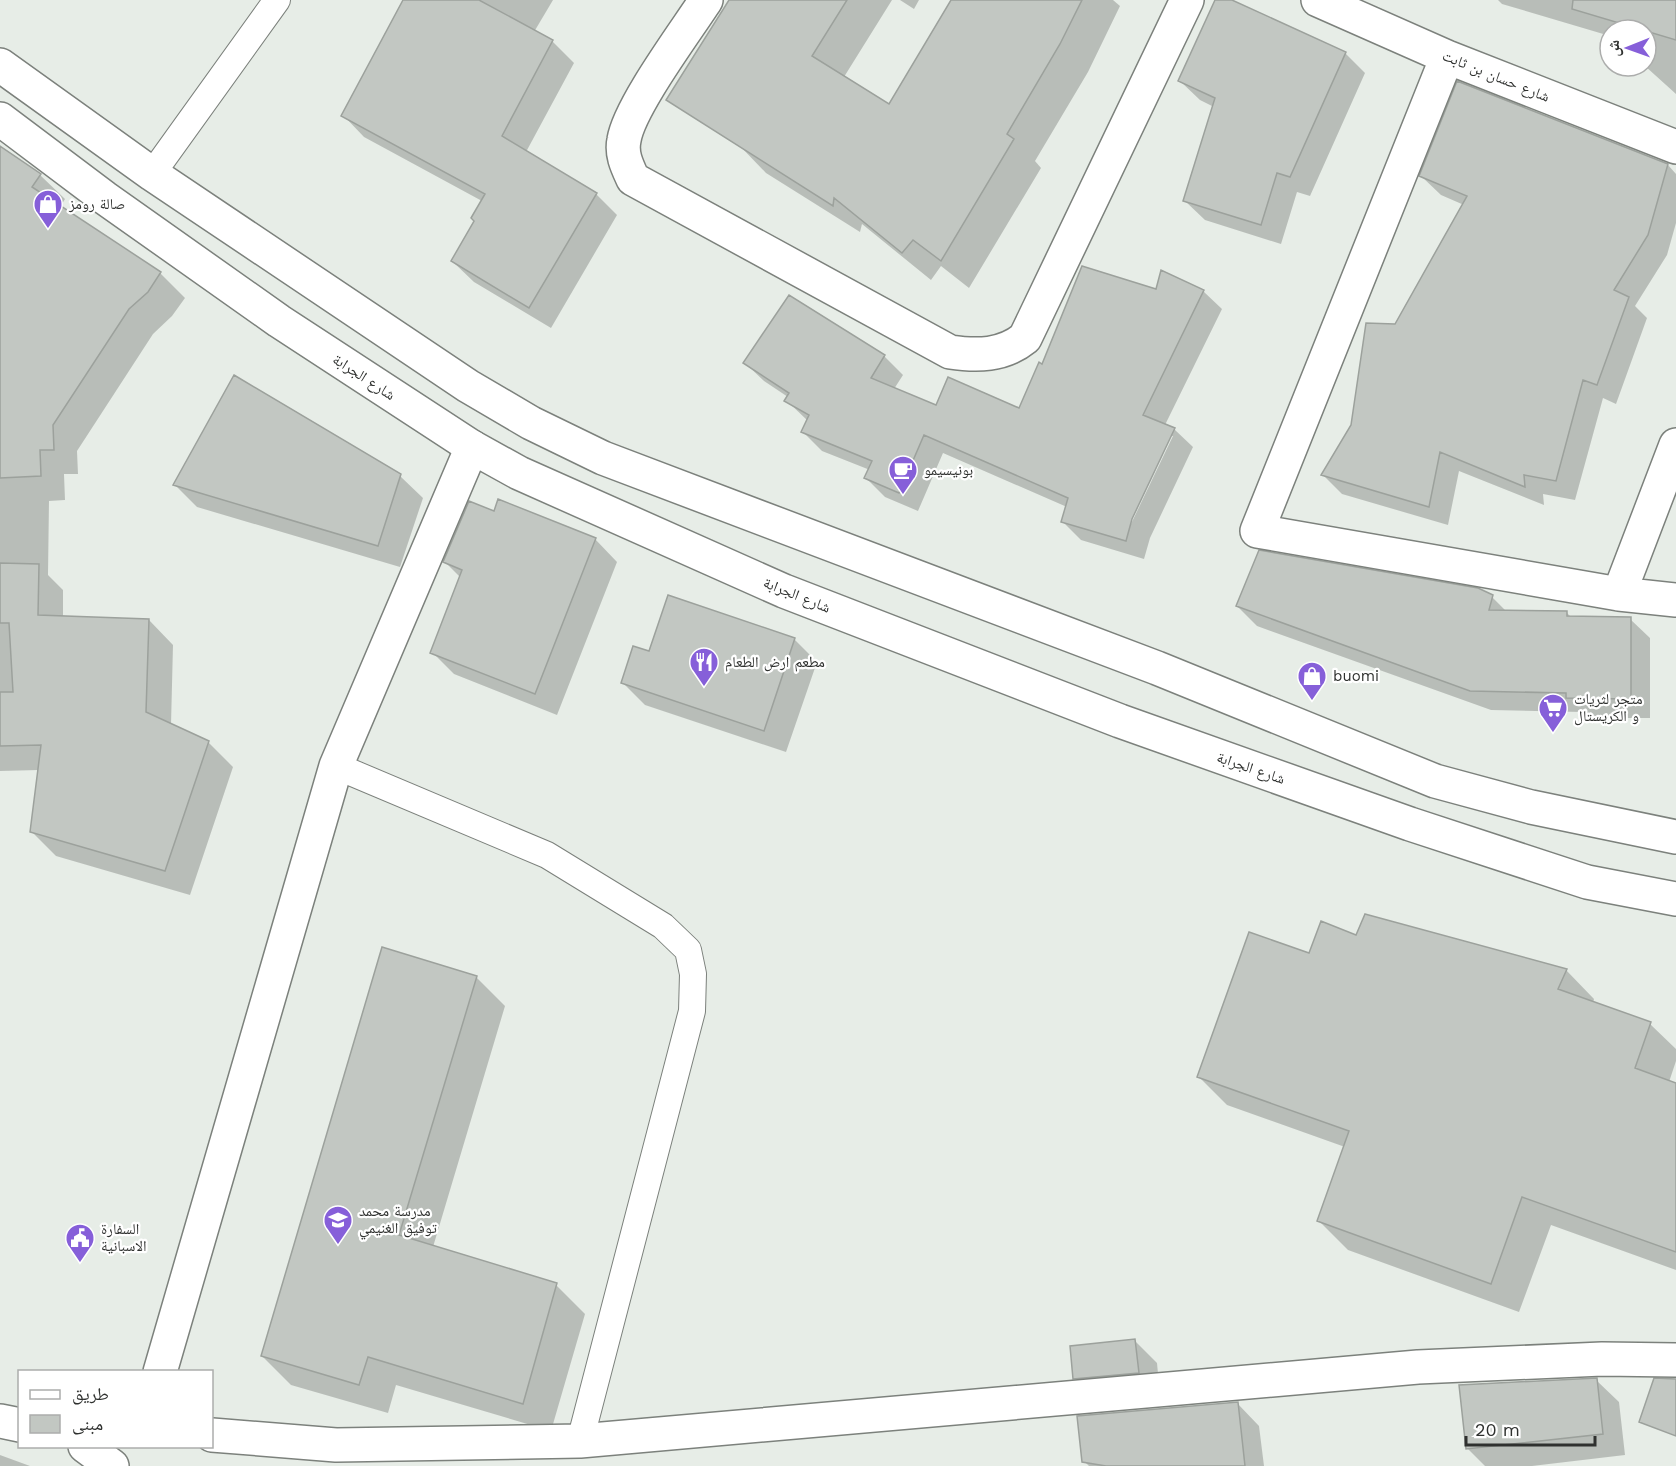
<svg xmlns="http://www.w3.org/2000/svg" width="1676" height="1466" viewBox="0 0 1676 1466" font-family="'Work Sans','Noto Naskh Arabic',sans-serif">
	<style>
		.shadow { fill: #0003; fill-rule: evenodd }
		.building { fill: #c2c7c2; stroke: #9ca19c; stroke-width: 1.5 }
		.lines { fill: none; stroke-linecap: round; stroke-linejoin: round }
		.service-casing { stroke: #7c817c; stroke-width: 28 }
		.minor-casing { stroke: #7c817c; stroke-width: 36 }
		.primary-casing { stroke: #7c817c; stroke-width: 36 }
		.service { stroke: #fff; stroke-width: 26 }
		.minor { stroke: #fff; stroke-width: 33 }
		.primary { stroke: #fff; stroke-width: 33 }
		.labels { text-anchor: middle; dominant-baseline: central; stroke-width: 4.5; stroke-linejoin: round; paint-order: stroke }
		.street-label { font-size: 15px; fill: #2f312f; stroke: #fff }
		.poi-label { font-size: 15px; fill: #2f312f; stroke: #fff; text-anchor: start }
	</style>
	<rect width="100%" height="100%" fill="#e7ede7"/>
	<!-- shadow -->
	<path class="shadow" d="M 404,0 L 553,0 L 534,32 L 552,41 L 574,63 L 526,152 L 596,194 L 617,215 L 551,328 L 474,282 L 452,261 L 476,221 L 482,201 L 364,137 L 343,115 Z
		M 731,0 L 892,0 L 844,77 L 889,106 L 990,0 L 1113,0 L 1120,6 L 1088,72 L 1035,161 L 1041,168 L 969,288 L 941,266 L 931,280 L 862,224 L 860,232 L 766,173 L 739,145 Z
		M 900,0 L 919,0 L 914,9 Z
		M 1216,0 L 1228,0 L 1345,53 L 1365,73 L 1310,196 L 1297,192 L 1281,244 L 1205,220 L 1185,201 L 1214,107 L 1200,100 L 1180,81 Z
		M 1498,0 L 1676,0 L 1676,94 L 1645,66 L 1648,48 L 1646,30 L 1610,30 L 1610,36 L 1502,4 Z
		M 0,148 L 40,175 L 65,199 L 60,207 L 160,273 L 185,298 L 172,316 L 153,334 L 77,451 L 78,474 L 64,474 L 65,500 L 49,501 L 48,575 L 63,590 L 63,618 L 149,620 L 173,645 L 171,725 L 208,742 L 233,767 L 190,895 L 56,856 L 31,831 L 39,770 L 0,771 Z
		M 1668,165 L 1676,174 L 1676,223 L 1667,255 L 1635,306 L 1647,318 L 1616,404 L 1603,398 L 1575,500 L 1543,494 L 1544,505 L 1459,471 L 1448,525 L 1342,494 L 1323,475 L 1353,425 L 1396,326 L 1464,205 L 1441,195 L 1421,176 Z
		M 1157,290 L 1203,291 L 1222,309 L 1165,425 L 1174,429 L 1193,447 L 1150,538 L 1144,559 L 1081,540 L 1063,522 L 1067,507 L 943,453 L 918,511 L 885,497 L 866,478 L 870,470 L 822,451 L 803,432 L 808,421 L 786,400 L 788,397 L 764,381 L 745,363 L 884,356 L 903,375 L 894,389 L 937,407 L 1020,410 L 1042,366 ZM 1170,436 L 1173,436 L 1130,526 L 1127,525 Z
		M 400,476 L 423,498 L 400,567 L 197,507 L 175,485 Z
		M 495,513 L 595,539 L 617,562 L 557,715 L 454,674 L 432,652 L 461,578 L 445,562 Z
		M 669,597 L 795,640 L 817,662 L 786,752 L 645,705 L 623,683 L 650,653 Z
		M 1492,597 L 1507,612 L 1566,612 L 1572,618 L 1630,619 L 1650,638 L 1650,718 L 1587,718 L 1582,712 L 1491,710 L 1257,626 L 1237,606 Z
		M 1357,937 L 1566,970 L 1594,999 L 1593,1003 L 1650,1024 L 1676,1049 L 1676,1061 L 1669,1082 L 1676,1085 L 1676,1270 L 1551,1225 L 1519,1312 L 1348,1250 L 1319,1221 L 1345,1147 L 1227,1105 L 1198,1076 L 1310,955 Z
		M 476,977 L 505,1006 L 433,1247 L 556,1285 L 585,1314 L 551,1431 L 396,1385 L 388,1413 L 291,1385 L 262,1356 Z
		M 1135,1341 L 1157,1363 L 1160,1395 L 1097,1400 L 1075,1378 Z
		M 1596,1380 L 1619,1402 L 1625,1455 L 1532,1466 L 1485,1466 L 1468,1449 Z
		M 1237,1403 L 1259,1426 L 1264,1466 L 1089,1466 L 1084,1461 Z
		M 0,1455 L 30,1466 L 0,1466 Z"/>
	<!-- building -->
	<path class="building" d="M 403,0 L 479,0 L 553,40 L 502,136 L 597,193 L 529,308 L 451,261 L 474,221 L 471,218 L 485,194 L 341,116 Z
		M 729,0 L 847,0 L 812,56 L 889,104 L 951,0 L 1082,0 L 1060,44 L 1007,134 L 1014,139 L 941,261 L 913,240 L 902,253 L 834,198 L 833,206 L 666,100 Z
		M 1215,0 L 1232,0 L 1346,52 L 1290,177 L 1277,173 L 1261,225 L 1183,201 L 1215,98 L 1178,81 Z
		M 1573,0 L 1676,0 L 1676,40 L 1572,9 Z
		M 1457,81 L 1668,164 L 1648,235 L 1614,290 L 1629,297 L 1597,385 L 1583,380 L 1556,481 L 1524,475 L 1525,487 L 1440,452 L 1429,507 L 1321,475 L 1351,425 L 1366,323 L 1395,324 L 1467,196 L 1419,176 Z
		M 0,146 L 41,174 L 32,187 L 161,272 L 148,292 L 129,309 L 53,425 L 54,450 L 40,450 L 41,476 L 0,478 Z
		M 1082,266 L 1156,289 L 1161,270 L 1204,290 L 1143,415 L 1175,428 L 1132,519 L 1126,541 L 1061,522 L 1068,498 L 924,435 L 899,493 L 864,478 L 872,461 L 801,432 L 809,415 L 784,401 L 789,393 L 743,363 L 789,295 L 885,355 L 871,378 L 936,405 L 948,377 L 1019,408 L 1039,362 L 1042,364 Z
		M 234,375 L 401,474 L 378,546 L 173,485 Z
		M 498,499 L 596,538 L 535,694 L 430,653 L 462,570 L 443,562 L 469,501 L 494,511 Z
		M 1259,550 L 1478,588 L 1493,595 L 1489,610 L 1567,611 L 1567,616 L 1631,617 L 1631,699 L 1566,698 L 1566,693 L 1470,691 L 1236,606 Z
		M 0,563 L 39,564 L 38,615 L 149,619 L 146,712 L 209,741 L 165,871 L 30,832 L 41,745 L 0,746 L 0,692 L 13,692 L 9,623 L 0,623 Z
		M 668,595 L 795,638 L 764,731 L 621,683 L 633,646 L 649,651 Z
		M 1365,914 L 1567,969 L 1558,989 L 1651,1022 L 1635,1068 L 1676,1083 L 1676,1252 L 1522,1197 L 1491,1284 L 1317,1221 L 1349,1131 L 1197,1077 L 1249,932 L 1309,953 L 1321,921 L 1356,935 Z
		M 382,947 L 477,976 L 399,1235 L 557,1283 L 523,1404 L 368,1357 L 359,1385 L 261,1356 Z
		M 1135,1339 L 1139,1373 L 1073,1379 L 1070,1346 Z
		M 1597,1378 L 1603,1434 L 1466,1449 L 1459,1385 Z
		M 1654,1378 L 1676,1379 L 1676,1436 L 1639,1422 Z
		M 1238,1402 L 1245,1466 L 1106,1466 L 1082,1462 L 1077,1416 Z"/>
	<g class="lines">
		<!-- service casing -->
		<g class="service-casing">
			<path id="service" d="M 152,174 L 277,0
				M 336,766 L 547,855 L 663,926 L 688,950 L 693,974 L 692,1011 L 580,1441"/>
		</g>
		<!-- minor casing -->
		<g class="minor-casing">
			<path id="minor" d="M 706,0 C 686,31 629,107 624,140 C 621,154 627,166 633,179 L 950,352 C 977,356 1003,356 1025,338 L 1187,0
				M 1318,0 L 1447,57 L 1676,147
				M 1447,57 L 1257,531 L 1619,594
				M 1676,445 L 1619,594 L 1676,600
				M 160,1372 L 336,766 L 472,447
				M 0,1421 L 20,1425
				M 212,1435 L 336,1445 L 580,1441 L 1418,1367 L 1602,1359 L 1676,1360
				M 85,1446 L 112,1466"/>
		</g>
		<!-- primary casing -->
		<g class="primary-casing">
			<path id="primary" d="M 0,65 L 152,174 L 468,386 L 531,423 L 603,458 L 1157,668 L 1435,781 L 1531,807 L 1676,837
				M 0,119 L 105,198 L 279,321 L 472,447 L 519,473 L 784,591 L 1120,721 L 1410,824 L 1587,882 L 1676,899"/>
		</g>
		<!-- service -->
		<use href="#service" class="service"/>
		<!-- minor -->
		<use href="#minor" class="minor"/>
		<!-- primary -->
		<use href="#primary" class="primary"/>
	</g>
	<!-- icons -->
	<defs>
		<g id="shop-pin" transform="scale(1.5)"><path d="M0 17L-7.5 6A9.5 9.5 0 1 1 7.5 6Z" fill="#865fd9" stroke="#fff"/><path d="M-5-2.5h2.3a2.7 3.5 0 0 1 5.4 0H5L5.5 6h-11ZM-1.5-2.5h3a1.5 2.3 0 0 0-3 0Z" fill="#fff"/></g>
		<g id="cafe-pin" transform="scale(1.5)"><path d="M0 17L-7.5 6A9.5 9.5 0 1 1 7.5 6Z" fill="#865fd9" stroke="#fff"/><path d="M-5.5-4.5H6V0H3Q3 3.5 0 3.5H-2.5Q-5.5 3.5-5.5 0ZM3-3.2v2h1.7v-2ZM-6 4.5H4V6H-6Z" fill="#fff"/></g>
		<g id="restaurant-pin" transform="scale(1.5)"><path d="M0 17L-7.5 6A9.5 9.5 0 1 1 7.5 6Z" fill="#865fd9" stroke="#fff"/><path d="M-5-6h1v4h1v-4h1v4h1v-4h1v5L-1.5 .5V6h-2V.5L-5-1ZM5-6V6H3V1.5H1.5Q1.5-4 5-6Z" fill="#fff"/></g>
		<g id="supermarket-pin" transform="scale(1.5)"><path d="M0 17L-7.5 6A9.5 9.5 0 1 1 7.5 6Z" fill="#865fd9" stroke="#fff"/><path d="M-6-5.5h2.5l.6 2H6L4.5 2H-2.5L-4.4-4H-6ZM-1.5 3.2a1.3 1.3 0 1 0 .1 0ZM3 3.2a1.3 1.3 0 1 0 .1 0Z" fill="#fff"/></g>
		<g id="school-pin" transform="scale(1.5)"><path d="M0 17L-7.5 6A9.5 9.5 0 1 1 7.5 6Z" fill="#865fd9" stroke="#fff"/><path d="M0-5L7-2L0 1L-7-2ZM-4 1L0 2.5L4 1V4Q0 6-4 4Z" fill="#fff"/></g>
		<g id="civic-pin" transform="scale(1.5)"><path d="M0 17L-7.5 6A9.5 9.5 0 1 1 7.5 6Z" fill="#865fd9" stroke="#fff"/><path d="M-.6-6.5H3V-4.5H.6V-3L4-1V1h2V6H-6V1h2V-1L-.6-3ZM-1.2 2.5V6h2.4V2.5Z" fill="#fff"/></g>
	</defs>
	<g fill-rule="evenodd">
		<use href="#shop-pin" x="48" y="204"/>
		<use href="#cafe-pin" x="903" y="470"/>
		<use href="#restaurant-pin" x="704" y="662"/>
		<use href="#shop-pin" x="1312" y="676"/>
		<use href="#supermarket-pin" x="1553" y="708"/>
		<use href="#school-pin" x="338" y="1220"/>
		<use href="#civic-pin" x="80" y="1238"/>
	</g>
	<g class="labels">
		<!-- street labels -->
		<g class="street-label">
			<text transform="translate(1496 76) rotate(22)">شارع حسان بن ثابت</text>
			<text transform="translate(364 377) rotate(33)">شارع الجرابة</text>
			<text transform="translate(797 595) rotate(22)">شارع الجرابة</text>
			<text transform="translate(1251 768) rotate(19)">شارع الجرابة</text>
		</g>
		<!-- poi labels -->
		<g class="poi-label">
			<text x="69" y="204">صالة رومز</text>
			<text x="924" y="470">بونيسيمو</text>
			<text x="725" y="662">مطعم ارض الطعام</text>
			<text x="1333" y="676">buomi</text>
			<text x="1574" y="699">متجر لثريات<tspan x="1574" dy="17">و الكريستال</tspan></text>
			<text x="359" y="1211">مدرسة محمد<tspan x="359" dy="17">توفيق الغنيمي</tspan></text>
			<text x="101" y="1229">السفارة<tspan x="101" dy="17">الاسبانية</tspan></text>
		</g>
	</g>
	<!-- legend -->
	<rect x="18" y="1370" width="195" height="78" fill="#ffffff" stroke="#acadac" stroke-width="1.5"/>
	<rect x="30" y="1390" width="30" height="9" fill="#ffffff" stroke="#acadac" stroke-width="1.5"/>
	<text x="72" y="1400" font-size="18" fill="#2f312f">طريق</text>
	<rect x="30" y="1415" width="30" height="18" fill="#c2c7c2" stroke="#acadac" stroke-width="1.5"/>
	<text x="72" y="1430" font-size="18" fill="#2f312f">مبنى</text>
	<!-- north arrow -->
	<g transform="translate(1628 48) rotate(269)"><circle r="28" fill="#ffffff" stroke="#acadac" stroke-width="1.5"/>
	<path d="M0-4.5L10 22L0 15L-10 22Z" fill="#865fd9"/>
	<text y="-9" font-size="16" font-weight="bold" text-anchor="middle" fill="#2f312f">ش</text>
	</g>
	<!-- scale -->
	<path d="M1466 1436v9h129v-9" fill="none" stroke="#2f312f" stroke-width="3"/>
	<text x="1475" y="1436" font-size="18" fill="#2f312f" stroke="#ffffff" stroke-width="4.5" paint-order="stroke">20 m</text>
</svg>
